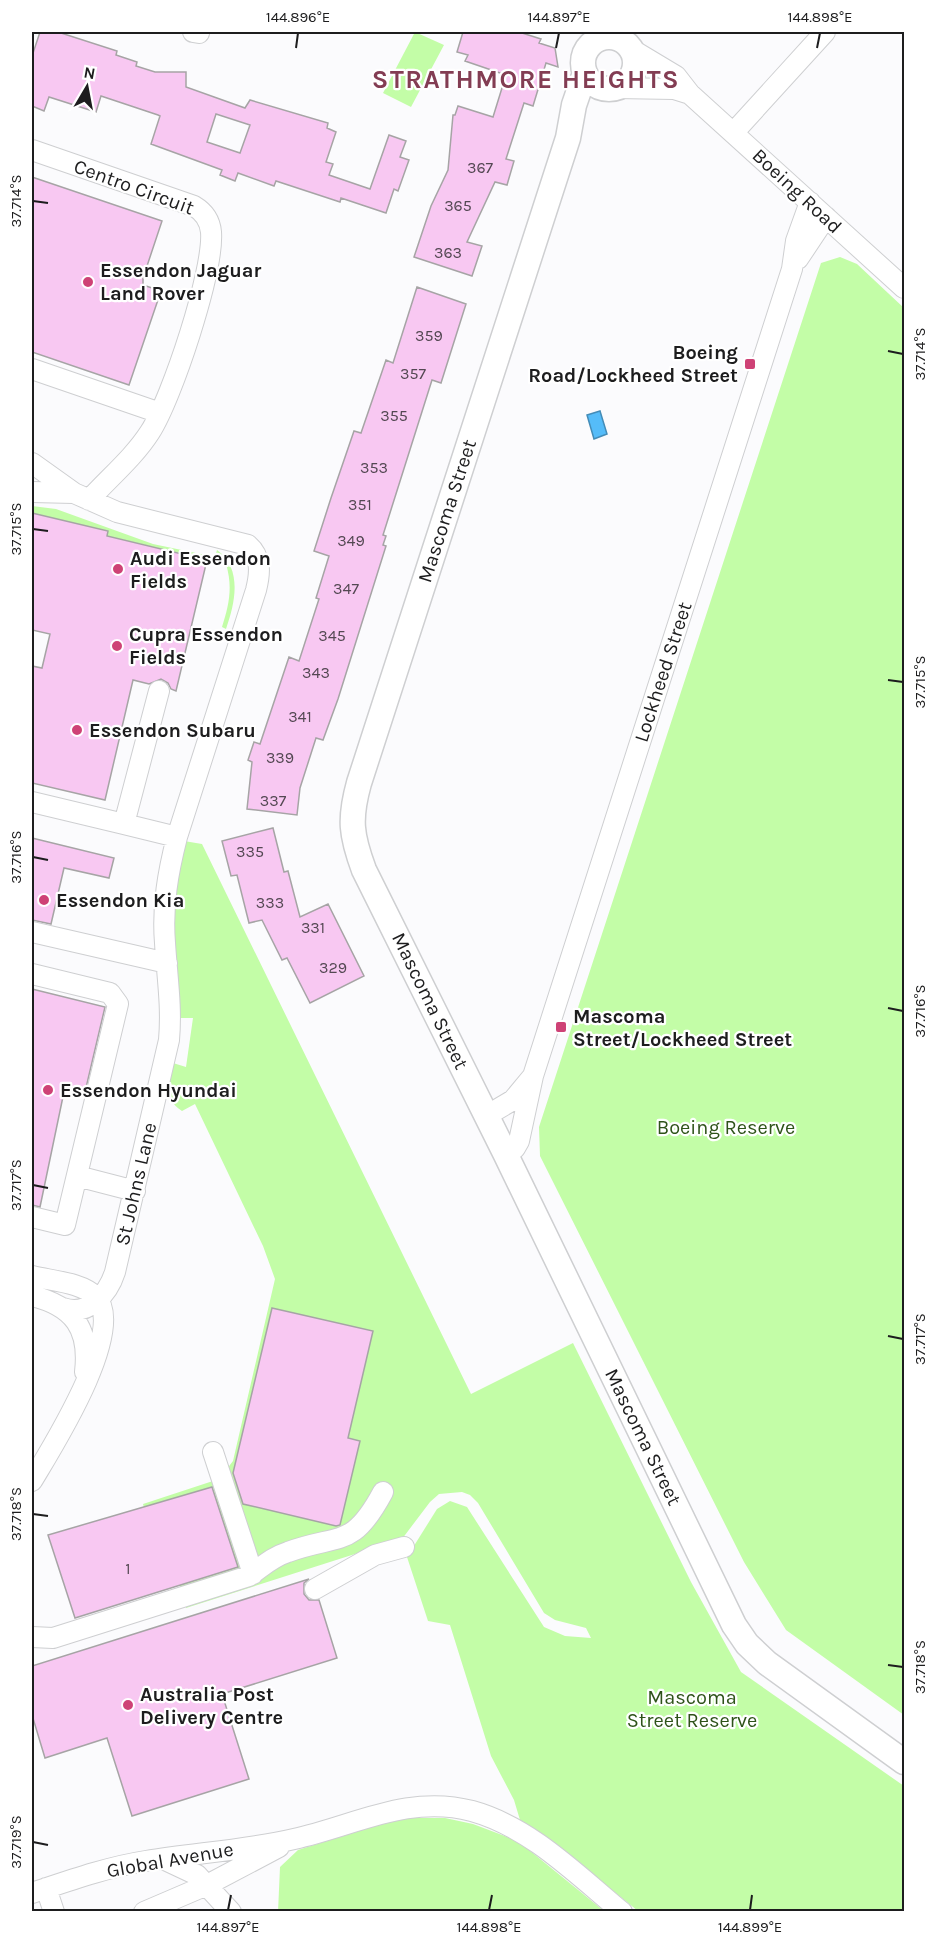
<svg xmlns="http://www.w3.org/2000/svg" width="936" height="1943" viewBox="0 0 936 1943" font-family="Karla,sans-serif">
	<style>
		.green { fill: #c3fda7 }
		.water { fill: #55bcf9; stroke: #448cb7; stroke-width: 1.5 }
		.building { fill: #f8c8f2; stroke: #a6a4a5; stroke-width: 1.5; fill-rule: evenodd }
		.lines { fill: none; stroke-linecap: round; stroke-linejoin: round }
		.minor-casing { stroke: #cecfd1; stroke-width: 22 }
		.major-casing { stroke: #cecfd1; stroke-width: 27 }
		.minor { stroke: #fff; stroke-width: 20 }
		.major { stroke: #fff; stroke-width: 24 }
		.ticks { fill: none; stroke: #1d1d1e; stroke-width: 2 }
		.poi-dot { fill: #ce4276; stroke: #fff; stroke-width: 2 }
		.labels { text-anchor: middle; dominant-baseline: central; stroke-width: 4.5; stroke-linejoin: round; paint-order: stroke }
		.number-label { font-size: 16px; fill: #544853 }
		.street-label { font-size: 20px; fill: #1d1d1e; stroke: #fff }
		.poi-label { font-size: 20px; font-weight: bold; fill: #1d1d1e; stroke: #fff; text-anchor: start }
		.park-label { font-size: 20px; fill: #2e5319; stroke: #fff }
		.district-label { font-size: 26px; font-weight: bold; letter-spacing: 1.5px; fill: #833d53; stroke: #fff }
		.neatline { fill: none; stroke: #1d1d1e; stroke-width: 2 }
		.ticks-label { font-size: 15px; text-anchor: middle; fill: #1d1d1e }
	</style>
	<rect width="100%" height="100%" fill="#fbfbfd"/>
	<!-- green -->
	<path class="green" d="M 415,32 L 444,45 L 411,107 L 383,93 Z
		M 840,257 L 857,264 L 904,308 L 904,1715 L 786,1630 L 744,1562 L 540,1156 L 539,1127 L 821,263 Z
		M 32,506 L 56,509 L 153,544 L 215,557 L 217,550 C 243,569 235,603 226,629 L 222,627 C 229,605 233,587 226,564 L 107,536 L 107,531 L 32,513 Z
		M 184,841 L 202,844 L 471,1394 L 573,1343 L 691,1582 L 741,1672 L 904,1786 L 904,1911 L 638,1911 L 581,1865 L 520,1820 L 514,1800 L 491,1756 L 450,1625 L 428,1621 L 407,1557 L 437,1509 L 450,1501 L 467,1507 L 544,1627 L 565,1636 L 591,1638 L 586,1628 L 555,1620 L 544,1613 L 478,1503 L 470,1495 L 462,1492 L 439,1494 L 430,1502 L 402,1539 L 186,1608 L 177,1576 L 164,1580 L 143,1504 L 219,1479 L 233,1461 L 275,1279 L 263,1246 L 195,1104 L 182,1111 C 163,1099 169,1082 173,1063 L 186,1067 L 193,1018 L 179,1018 L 172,905 Z
		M 400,1818 L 445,1818 L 473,1824 L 518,1841 L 604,1911 L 278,1912 L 280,1867 L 298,1850 Z"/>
	<!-- water -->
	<path class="water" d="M 600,411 L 607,434 L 594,439 L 587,415 Z"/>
	<!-- building -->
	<path class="building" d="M 40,32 L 58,32 L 117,51 L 116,55 L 137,62 L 136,66 L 155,72 L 186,72 L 186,87 L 245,108 L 250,100 L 328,123 L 327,128 L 336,132 L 326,162 L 333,164 L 329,175 L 370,189 L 389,135 L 406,141 L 400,157 L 409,160 L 398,191 L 394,189 L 386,213 L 341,198 L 340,202 L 276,181 L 274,186 L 238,173 L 235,181 L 220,175 L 222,170 L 151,144 L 160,116 L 158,115 L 101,96 L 96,112 L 49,97 L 44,111 L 32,106 L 32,56 ZM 216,114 L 250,125 L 240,153 L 207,142 Z
		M 463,32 L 519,32 L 541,39 L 539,43 L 555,48 L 558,67 L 546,63 L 533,106 L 524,103 L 506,159 L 514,161 L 507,185 L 495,182 L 467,242 L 482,246 L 472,276 L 414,257 L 431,206 L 448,170 L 453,115 L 455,115 L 458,106 L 493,117 L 506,75 L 465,61 L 468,55 L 457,52 Z
		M 32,177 L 162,221 L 143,278 L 143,285 L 161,291 L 129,385 L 32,352 Z
		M 417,287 L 466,304 L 441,383 L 432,380 L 383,535 L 386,536 L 383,545 L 386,546 L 338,699 L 323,740 L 316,738 L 300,788 L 297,815 L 247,809 L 252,762 L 248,760 L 254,742 L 260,744 L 289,657 L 299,661 L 319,599 L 316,598 L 329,556 L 314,551 L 331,498 L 354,431 L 361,433 L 386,360 L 393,363 Z
		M 32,513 L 108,531 L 107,536 L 207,560 L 176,691 L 171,689 L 168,683 L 161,679 L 149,684 L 133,680 L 105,800 L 32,783 L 32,666 L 42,668 L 50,634 L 32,630 Z
		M 273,828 L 284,872 L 288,871 L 300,917 L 328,904 L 364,976 L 310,1003 L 287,958 L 282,960 L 262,920 L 249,923 L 237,875 L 231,876 L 222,841 Z
		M 32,838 L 114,858 L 109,878 L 64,868 L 51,924 L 32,920 Z
		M 32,989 L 105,1007 L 85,1092 L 65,1087 L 40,1207 L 32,1205 Z
		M 272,1308 L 373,1331 L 348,1438 L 360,1441 L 340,1525 L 336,1526 L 243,1504 L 233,1473 Z
		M 212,1487 L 238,1567 L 75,1618 L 48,1535 Z
		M 309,1579 L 304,1583 L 304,1594 L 309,1600 L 319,1600 L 337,1658 L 222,1694 L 249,1779 L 132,1816 L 107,1738 L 45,1758 L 32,1715 L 32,1666 Z"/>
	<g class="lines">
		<!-- minor casing -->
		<g class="minor-casing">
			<path id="minor" d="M 193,32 L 199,33
				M 631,49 L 676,76 L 690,94 L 904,288
				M 616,88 L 674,89 L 690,94
				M 734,132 L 825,32
				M 32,150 L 194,206 C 204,212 210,221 211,232 C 214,271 172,398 150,432 C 134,457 110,477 89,500
				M 798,259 L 826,217
				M 32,369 L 160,413
				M 32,463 L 74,493 L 117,512 L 248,545 C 262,557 260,574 256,590 L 177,837 C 168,872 162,906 165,943 C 167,976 172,1006 169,1040 L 115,1272 C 108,1294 88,1317 63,1308
				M 32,492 L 74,493
				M 32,802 L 124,824 L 159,691
				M 124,824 L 177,837
				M 32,932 L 167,963
				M 32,974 L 110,993 L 118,1004 L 65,1225 L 32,1217
				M 486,1116 L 513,1100 L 533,1076
				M 506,1155 L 515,1148 L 519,1141 L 533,1076 L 792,269 L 796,241 L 810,202
				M 77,1176 L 135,1191
				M 32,1276 C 51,1281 82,1282 96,1297 C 127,1330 51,1449 32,1481
				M 32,1296 C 74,1306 90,1329 85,1372
				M 213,1452 L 253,1574
				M 315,1589 L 375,1555 L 404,1547
				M 32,1637 L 53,1638 L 249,1576 C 262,1567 272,1557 288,1552 C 340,1533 352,1550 383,1492
				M 163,1859 L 197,1875 L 231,1912
				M 46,1888 L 54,1912
				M 32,1893 C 68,1881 107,1867 146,1861 C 195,1853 246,1850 294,1839 C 354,1826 408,1794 472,1811 C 530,1827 576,1874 622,1912
				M 144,1912 L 207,1885 L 279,1847"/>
		</g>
		<!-- major casing -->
		<g class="major-casing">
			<path id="major" d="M583 63a26 26 0 1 1 52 0a26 26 0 1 1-52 0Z
				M 585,73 L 574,105 L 568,138 L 359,783 C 349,819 351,835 364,870 L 506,1155 L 734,1625 L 747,1644 L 767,1663 L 904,1762"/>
		</g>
		<!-- minor -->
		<use href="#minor" class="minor"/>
		<!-- major -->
		<use href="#major" class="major"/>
	</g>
	<!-- ticks -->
	<path class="ticks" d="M 296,48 L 298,33M 556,48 L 559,33M 817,48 L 820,33M 33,201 L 48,203M 888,351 L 903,354M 33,529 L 48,531M 888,680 L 903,682M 33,857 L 48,860M 888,1008 L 903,1011M 33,1185 L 48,1188M 888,1336 L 903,1339M 33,1514 L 48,1516M 888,1665 L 903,1667M 33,1842 L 48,1845M 228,1910 L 231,1895M 489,1910 L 492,1895M 750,1910 L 752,1895"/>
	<!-- markers -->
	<g class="poi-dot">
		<circle cx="88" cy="282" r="6"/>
		<rect x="744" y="358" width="12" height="12" rx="3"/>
		<circle cx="118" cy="569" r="6"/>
		<circle cx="117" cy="646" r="6"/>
		<circle cx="77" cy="730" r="6"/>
		<circle cx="44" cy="900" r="6"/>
		<rect x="555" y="1021" width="12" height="12" rx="3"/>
		<circle cx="48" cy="1090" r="6"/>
		<circle cx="128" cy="1705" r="6"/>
	</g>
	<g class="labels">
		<!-- number labels -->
		<g class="number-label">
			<text x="480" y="167">367</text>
			<text x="458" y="205">365</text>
			<text x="448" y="252">363</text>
			<text x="429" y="335">359</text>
			<text x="413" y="373">357</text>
			<text x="394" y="415">355</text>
			<text x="374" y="467">353</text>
			<text x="360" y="504">351</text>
			<text x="351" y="540">349</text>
			<text x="346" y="588">347</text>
			<text x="332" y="635">345</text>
			<text x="316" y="672">343</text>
			<text x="300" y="716">341</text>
			<text x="280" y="757">339</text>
			<text x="273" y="800">337</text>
			<text x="250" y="851">335</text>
			<text x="270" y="902">333</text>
			<text x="313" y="927">331</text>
			<text x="333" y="967">329</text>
			<text x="128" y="1568">1</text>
		</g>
		<!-- street labels -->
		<g class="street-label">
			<text transform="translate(134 187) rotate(20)">Centro Circuit</text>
			<text transform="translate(797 191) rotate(43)">Boeing Road</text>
			<text transform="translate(447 511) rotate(-72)">Mascoma Street</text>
			<text transform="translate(663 672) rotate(-72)">Lockheed Street</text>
			<text transform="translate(430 1001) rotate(64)">Mascoma Street</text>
			<text transform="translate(136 1184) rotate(-77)">St Johns Lane</text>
			<text transform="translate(643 1437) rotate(64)">Mascoma Street</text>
			<text transform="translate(170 1860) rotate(-10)">Global Avenue</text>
		</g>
		<!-- poi labels -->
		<g class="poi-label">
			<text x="100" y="270">Essendon Jaguar<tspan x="100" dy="23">Land Rover</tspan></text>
			<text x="738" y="352" text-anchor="end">Boeing<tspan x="738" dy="23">Road/Lockheed Street</tspan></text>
			<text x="130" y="558">Audi Essendon<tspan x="130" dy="23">Fields</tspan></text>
			<text x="129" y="634">Cupra Essendon<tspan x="129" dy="23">Fields</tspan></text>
			<text x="89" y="730">Essendon Subaru</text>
			<text x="56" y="900">Essendon Kia</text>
			<text x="573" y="1016">Mascoma<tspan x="573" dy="23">Street/Lockheed Street</tspan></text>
			<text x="60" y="1090">Essendon Hyundai</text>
			<text x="140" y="1694">Australia Post<tspan x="140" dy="23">Delivery Centre</tspan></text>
		</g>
		<!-- park labels -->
		<g class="park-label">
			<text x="726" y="1127">Boeing Reserve</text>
			<text x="692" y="1697">Mascoma<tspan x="692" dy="23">Street Reserve</tspan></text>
		</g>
		<!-- district labels -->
		<g class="district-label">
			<text x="526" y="79">STRATHMORE HEIGHTS</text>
		</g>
	</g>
	<!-- border -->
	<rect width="936" height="1943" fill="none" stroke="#ffffff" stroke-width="66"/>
	<!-- north arrow -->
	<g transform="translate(87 87) rotate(10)" stroke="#ffffff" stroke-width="4.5" paint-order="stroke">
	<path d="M0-4.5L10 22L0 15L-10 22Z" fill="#1d1d1e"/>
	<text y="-9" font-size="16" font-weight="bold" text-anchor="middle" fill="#1d1d1e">N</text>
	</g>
	<rect x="33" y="33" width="870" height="1877" class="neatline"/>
	<g class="ticks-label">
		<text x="298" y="22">144.896°E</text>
		<text x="559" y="22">144.897°E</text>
		<text x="820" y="22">144.898°E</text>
		<text transform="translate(16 201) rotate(-90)" y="5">37.714°S</text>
		<text transform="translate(920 354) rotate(-90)" y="5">37.714°S</text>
		<text transform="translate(16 529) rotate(-90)" y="5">37.715°S</text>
		<text transform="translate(920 682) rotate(-90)" y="5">37.715°S</text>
		<text transform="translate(16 857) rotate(-90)" y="5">37.716°S</text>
		<text transform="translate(920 1011) rotate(-90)" y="5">37.716°S</text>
		<text transform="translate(16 1185) rotate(-90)" y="5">37.717°S</text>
		<text transform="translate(920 1339) rotate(-90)" y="5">37.717°S</text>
		<text transform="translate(16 1514) rotate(-90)" y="5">37.718°S</text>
		<text transform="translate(920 1667) rotate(-90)" y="5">37.718°S</text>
		<text transform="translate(16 1842) rotate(-90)" y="5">37.719°S</text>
		<text x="228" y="1932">144.897°E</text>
		<text x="489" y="1932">144.898°E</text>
		<text x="750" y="1932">144.899°E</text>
	</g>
</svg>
